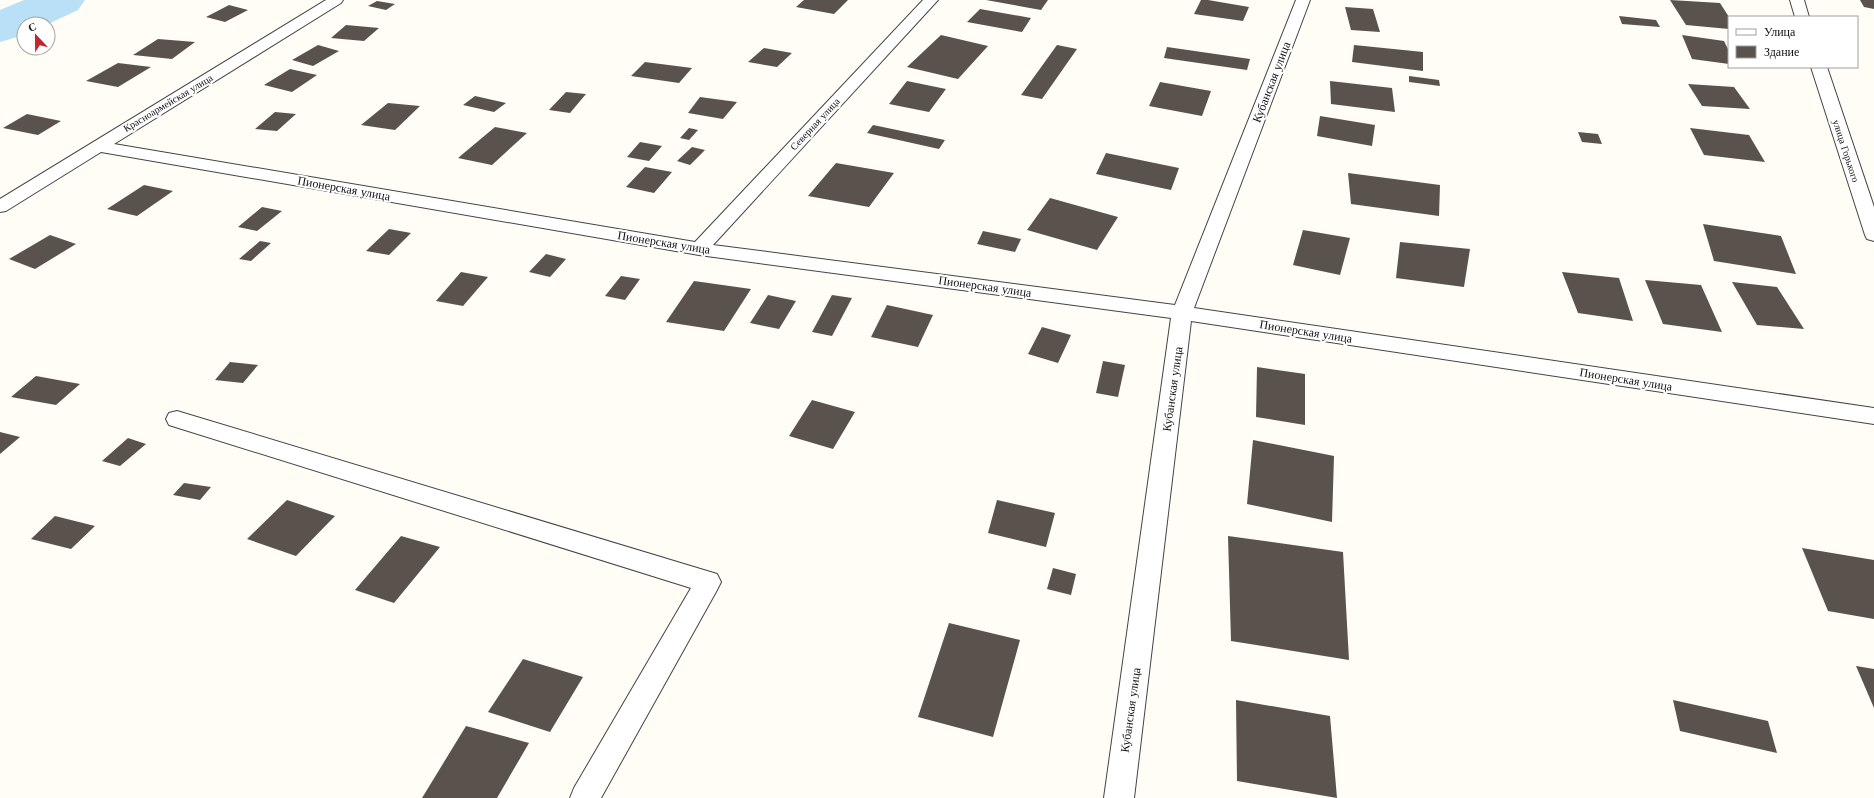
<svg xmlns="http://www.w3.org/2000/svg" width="1874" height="798" viewBox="0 0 1874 798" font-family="'Libre Baskerville',serif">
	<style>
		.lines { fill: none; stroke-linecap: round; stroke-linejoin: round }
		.river { fill: #b9e0f7; fill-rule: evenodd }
		.building { fill: #5a524d }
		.minor-casing { stroke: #444; stroke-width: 2 }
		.minor { fill: #fff; fill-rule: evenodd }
		.labels { text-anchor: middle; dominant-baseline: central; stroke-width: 4; stroke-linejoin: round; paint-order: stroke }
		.far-street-label { font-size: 10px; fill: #111; stroke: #fff }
		.street-label { font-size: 12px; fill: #111; stroke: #fff }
	</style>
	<rect width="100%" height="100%" fill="#fffdf5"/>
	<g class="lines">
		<!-- river -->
		<path class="river" d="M 24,0 L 85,0 L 78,10 L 48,24 L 24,24 L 24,35 L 0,42 L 0,10 Z"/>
	</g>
	<!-- building -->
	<path class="building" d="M 804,0 L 848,0 L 834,14 L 796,7 Z
		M 986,0 L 1048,0 L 1041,10 Z
		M 1201,0 L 1208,0 L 1249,7 L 1243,21 L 1194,14 Z
		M 1670,0 L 1720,3 L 1729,17 L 1729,29 L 1686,25 Z
		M 1860,0 L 1874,0 L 1874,9 L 1864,7 Z
		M 377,1 L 395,4 L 386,10 L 368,6 Z
		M 229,5 L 248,10 L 225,22 L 206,17 Z
		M 1345,7 L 1373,9 L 1380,32 L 1351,30 Z
		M 980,9 L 1031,18 L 1022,32 L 967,22 Z
		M 1619,16 L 1656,20 L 1660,27 L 1622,24 Z
		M 346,25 L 379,28 L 364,41 L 331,38 Z
		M 941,35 L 988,46 L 958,79 L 907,67 Z
		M 1682,35 L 1724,41 L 1729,51 L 1729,64 L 1692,59 Z
		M 158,39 L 195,42 L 172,59 L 133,55 Z
		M 318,45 L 339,51 L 313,66 L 292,60 Z
		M 1057,45 L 1077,49 L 1042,99 L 1021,95 Z
		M 1354,45 L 1423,52 L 1423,71 L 1352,62 Z
		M 1167,47 L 1250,59 L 1247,70 L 1164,58 Z
		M 764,48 L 792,53 L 777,67 L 748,62 Z
		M 645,62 L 692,68 L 679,83 L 631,76 Z
		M 118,63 L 151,67 L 118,87 L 86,81 Z
		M 290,69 L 317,75 L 292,92 L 264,85 Z
		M 1409,76 L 1439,80 L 1440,86 L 1409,82 Z
		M 907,81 L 946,89 L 929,112 L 889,104 Z
		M 1330,81 L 1392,88 L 1395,112 L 1331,104 Z
		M 1160,82 L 1211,91 L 1202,116 L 1149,106 Z
		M 1688,84 L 1734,87 L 1750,109 L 1702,106 Z
		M 566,92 L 586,94 L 570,113 L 549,110 Z
		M 475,96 L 506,103 L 494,112 L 463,105 Z
		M 700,97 L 737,102 L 723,119 L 688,113 Z
		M 388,103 L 420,106 L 395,130 L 361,125 Z
		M 275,112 L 296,114 L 277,131 L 255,129 Z
		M 27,114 L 61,121 L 38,135 L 3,128 Z
		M 1320,116 L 1375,125 L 1372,146 L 1317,136 Z
		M 873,125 L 945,140 L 939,149 L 867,133 Z
		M 495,127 L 527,133 L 492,165 L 458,158 Z
		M 689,128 L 698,130 L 689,140 L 680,138 Z
		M 1690,128 L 1749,135 L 1765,162 L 1704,155 Z
		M 1578,132 L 1598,134 L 1602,144 L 1582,142 Z
		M 640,142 L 662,146 L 649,161 L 627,157 Z
		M 692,147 L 705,150 L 690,165 L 677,161 Z
		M 1106,153 L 1179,168 L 1171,190 L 1096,174 Z
		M 836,163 L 894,173 L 869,207 L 808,196 Z
		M 645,167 L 672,172 L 654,193 L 626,187 Z
		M 1348,173 L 1440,185 L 1439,216 L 1351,204 Z
		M 144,185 L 173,191 L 137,216 L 107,209 Z
		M 1050,198 L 1118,217 L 1097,250 L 1027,230 Z
		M 262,207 L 282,211 L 257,231 L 238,227 Z
		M 1703,224 L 1781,236 L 1796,274 L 1714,261 Z
		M 389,229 L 411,233 L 389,255 L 366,251 Z
		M 1303,230 L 1350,238 L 1340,275 L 1293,265 Z
		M 983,231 L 1021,239 L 1015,252 L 977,244 Z
		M 50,235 L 76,244 L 35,269 L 9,259 Z
		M 260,241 L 271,243 L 251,261 L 239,259 Z
		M 1400,242 L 1470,249 L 1464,287 L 1396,278 Z
		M 546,254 L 566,259 L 550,277 L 529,272 Z
		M 461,272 L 488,277 L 463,306 L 436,301 Z
		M 1562,272 L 1619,278 L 1633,321 L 1578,313 Z
		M 621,276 L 640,279 L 625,300 L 605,296 Z
		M 1645,280 L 1701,285 L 1722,332 L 1663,324 Z
		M 694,281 L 751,289 L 724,331 L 666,322 Z
		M 1732,282 L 1777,287 L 1804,329 L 1757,325 Z
		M 768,295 L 796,301 L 779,329 L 750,323 Z
		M 832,295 L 852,298 L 832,336 L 812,332 Z
		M 887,305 L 933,315 L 918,347 L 871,337 Z
		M 1042,327 L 1071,335 L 1058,363 L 1028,354 Z
		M 1103,361 L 1125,365 L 1118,397 L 1096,393 Z
		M 230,362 L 258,365 L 243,383 L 215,380 Z
		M 1257,367 L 1305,374 L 1305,425 L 1256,417 Z
		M 36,376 L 80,384 L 56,405 L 11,397 Z
		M 812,400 L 855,412 L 833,449 L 789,436 Z
		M 0,432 L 20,437 L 0,454 Z
		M 128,438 L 146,444 L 120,466 L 102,461 Z
		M 1253,440 L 1334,456 L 1332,522 L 1247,504 Z
		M 184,483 L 211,487 L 200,500 L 173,495 Z
		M 287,500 L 335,516 L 296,556 L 247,539 Z
		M 997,500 L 1055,513 L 1046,547 L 988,533 Z
		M 55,516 L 95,526 L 71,549 L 31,539 Z
		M 401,536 L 440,547 L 394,603 L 355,590 Z
		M 1228,536 L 1343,552 L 1349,660 L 1231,641 Z
		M 1802,548 L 1874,560 L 1874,619 L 1828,611 Z
		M 1053,568 L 1076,574 L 1071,595 L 1047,589 Z
		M 949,623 L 1020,640 L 993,737 L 918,717 Z
		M 523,659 L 583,677 L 550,732 L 488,712 Z
		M 1856,666 L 1874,669 L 1874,708 Z
		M 1236,700 L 1330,716 L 1337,798 L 1237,781 Z
		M 1673,700 L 1768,721 L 1777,753 L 1680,731 Z
		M 466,726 L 529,743 L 497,798 L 422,798 Z"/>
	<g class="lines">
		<!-- minor casing -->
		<g class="minor-casing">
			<path id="minor" d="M 326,0 L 343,0 L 341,3 L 114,144 L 695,242 L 923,0 L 938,0 L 713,245 L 1175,305 L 1296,0 L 1310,0 L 1194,308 L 1874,408 L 1874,424 L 1191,321 L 1134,798 L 1104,798 L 1171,318 L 699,255 L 101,152 L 6,211 L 0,212 L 0,199 Z
				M 1790,0 L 1804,0 L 1809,17 L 1795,17 Z
				M 1811,67 L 1827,67 L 1874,207 L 1874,241 L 1867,239 L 1865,235 Z
				M 177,411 L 717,574 L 721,582 L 717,590 L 601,798 L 570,798 L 574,788 L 691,588 L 169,425 L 166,419 L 169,413 Z"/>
		</g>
		<!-- minor -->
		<use href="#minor" class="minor"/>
	</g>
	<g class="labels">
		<!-- far-street labels -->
		<g class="far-street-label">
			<text transform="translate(168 103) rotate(-31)">Красноармейская улица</text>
			<text transform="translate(815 124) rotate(-47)">Северная улица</text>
			<text transform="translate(1846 151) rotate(72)">улица Горького</text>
		</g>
		<!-- street labels -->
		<g class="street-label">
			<text transform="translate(1271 82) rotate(-69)">Кубанская улица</text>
			<text transform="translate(344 188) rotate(10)">Пионерская улица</text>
			<text transform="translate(664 242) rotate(9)">Пионерская улица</text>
			<text transform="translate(985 286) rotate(8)">Пионерская улица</text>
			<text transform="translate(1306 331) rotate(9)">Пионерская улица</text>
			<text transform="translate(1626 379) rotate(9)">Пионерская улица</text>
			<text transform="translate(1172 389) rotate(-82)">Кубанская улица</text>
			<text transform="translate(1130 710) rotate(-82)">Кубанская улица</text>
		</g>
	</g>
	<!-- legend -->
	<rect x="1728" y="16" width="130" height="52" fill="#ffffff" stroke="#a0a0a0"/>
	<rect x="1736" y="29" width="20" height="6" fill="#ffffff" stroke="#a0a0a0"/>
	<text x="1764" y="36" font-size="12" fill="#111111">Улица</text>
	<rect x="1736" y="46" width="20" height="12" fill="#5a524d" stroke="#a0a0a0"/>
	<text x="1764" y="56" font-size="12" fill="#111111">Здание</text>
	<!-- north arrow -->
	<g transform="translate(36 36) rotate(338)"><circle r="19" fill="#ffffff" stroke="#a0a0a0"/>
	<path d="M0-3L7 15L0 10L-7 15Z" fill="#c4262e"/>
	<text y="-6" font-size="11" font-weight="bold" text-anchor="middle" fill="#111111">С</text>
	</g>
</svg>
